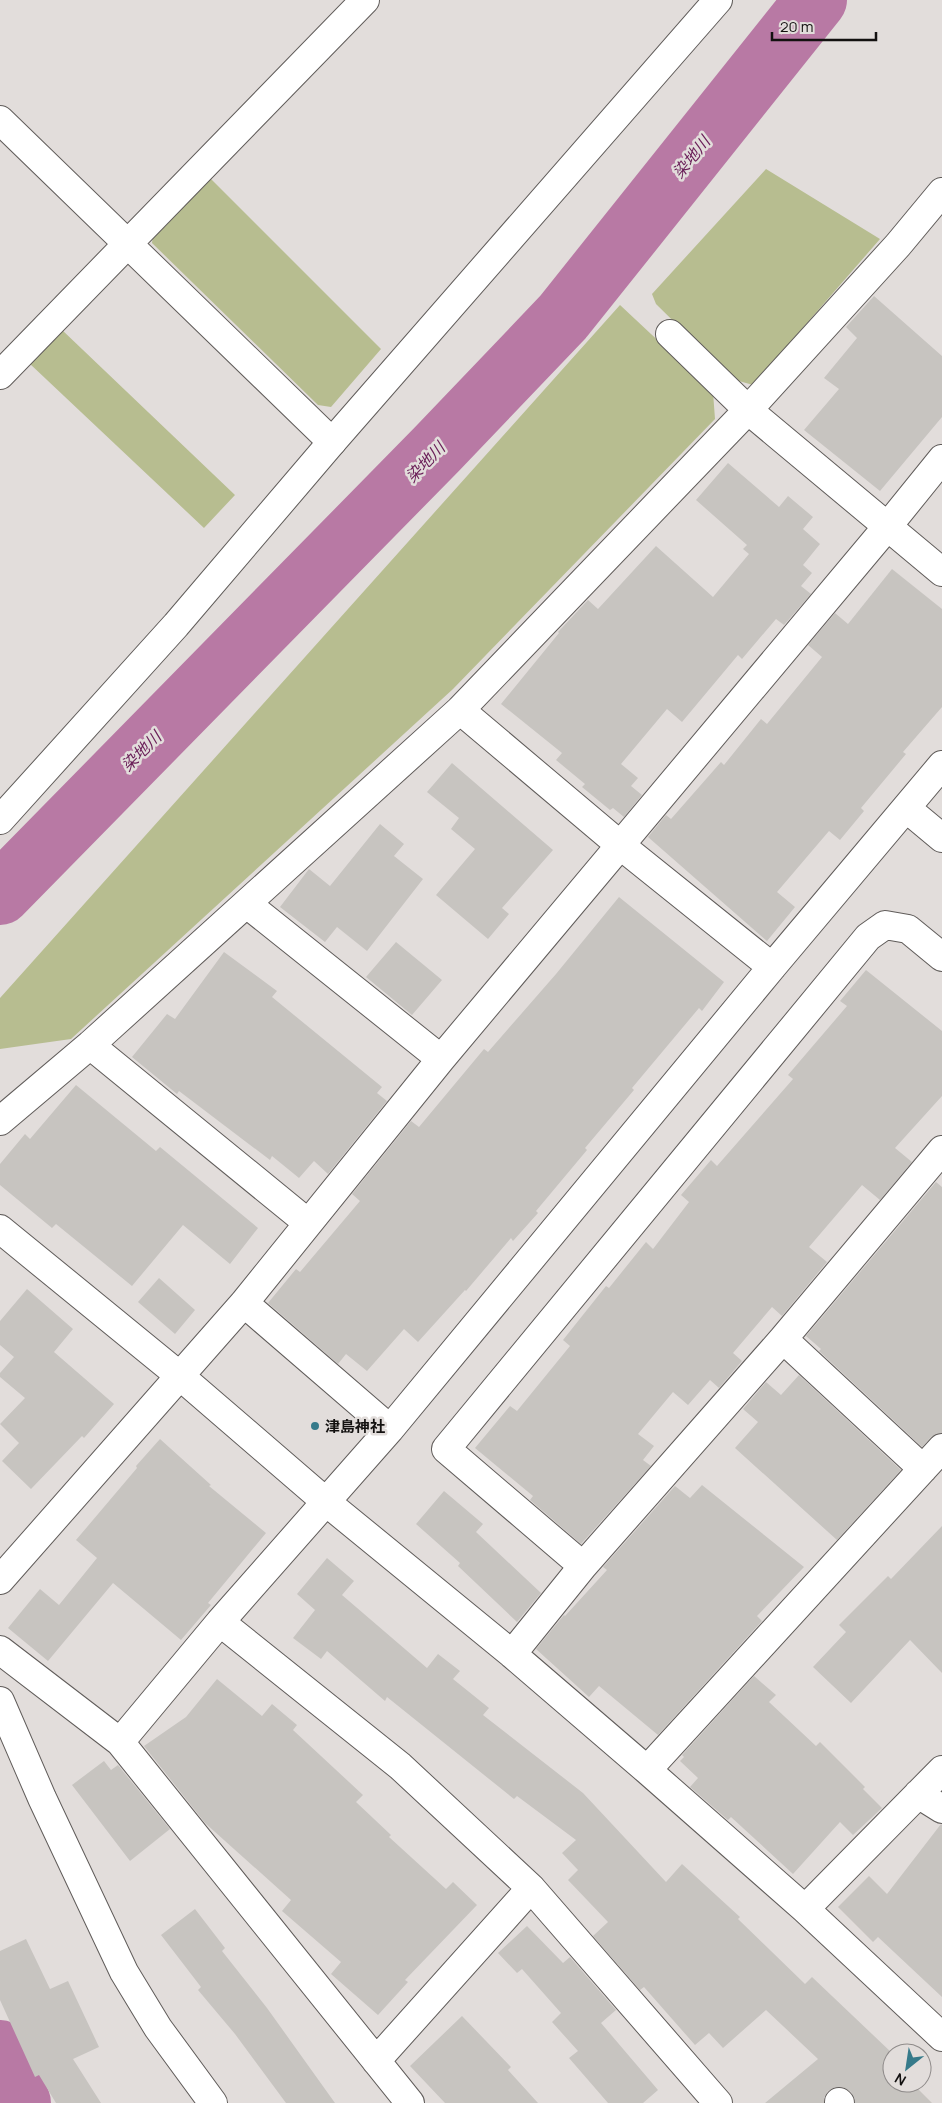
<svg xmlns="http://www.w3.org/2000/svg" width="942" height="2103" viewBox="0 0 942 2103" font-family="Manrope,'Noto Sans JP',sans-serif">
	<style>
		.green { fill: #b7bd90 }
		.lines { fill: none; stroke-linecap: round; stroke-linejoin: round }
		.river { stroke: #b879a4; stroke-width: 62 }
		.building { fill: #c7c4c0 }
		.minor-casing { stroke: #605c5a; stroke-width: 30 }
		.tertiary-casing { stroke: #605c5a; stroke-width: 30 }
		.minor { stroke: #fff; stroke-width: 28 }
		.tertiary { stroke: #fff; stroke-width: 28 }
		.poi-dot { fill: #367a8a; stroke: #e2dddb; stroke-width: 2 }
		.labels { text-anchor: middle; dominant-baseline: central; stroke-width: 5; stroke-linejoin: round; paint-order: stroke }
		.poi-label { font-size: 15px; font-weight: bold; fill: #131110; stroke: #e2dddb; text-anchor: start }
		.water-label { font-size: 16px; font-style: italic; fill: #6b2059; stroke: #e2dddb }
	</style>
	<rect width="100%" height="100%" fill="#e2dddb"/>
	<!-- green -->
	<path class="green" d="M 766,169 L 880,239 L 753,385 L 732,379 L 656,304 L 652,294 Z
		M 206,174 L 381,349 L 331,407 L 318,405 L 152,243 L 154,228 Z
		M 620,305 L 713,392 L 715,419 L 453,689 L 71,1039 L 0,1049 L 0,998 Z
		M 61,329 L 235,495 L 204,528 L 29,363 Z"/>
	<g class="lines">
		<!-- river -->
		<path class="river" d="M 0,894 L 437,449 L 563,317 L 816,0
			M 0,2051 L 20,2103"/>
	</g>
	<!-- building -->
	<path class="building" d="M 874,296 L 942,356 L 942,417 L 880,491 L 804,430 L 839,389 L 824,378 L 857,338 L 846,327 Z
		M 728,463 L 779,507 L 788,496 L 813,517 L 803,529 L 820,544 L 803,565 L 812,573 L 801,586 L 811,594 L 784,625 L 776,619 L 742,659 L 738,655 L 682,722 L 667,709 L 621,764 L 638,778 L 631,786 L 642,795 L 624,817 L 613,808 L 610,810 L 582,787 L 585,784 L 556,760 L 562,753 L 501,704 L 559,633 L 558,632 L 588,600 L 598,609 L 656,546 L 713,597 L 749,554 L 743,549 L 747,545 L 696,500 Z
		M 892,569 L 942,609 L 942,707 L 903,752 L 906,754 L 861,808 L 864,811 L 840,840 L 829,831 L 777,892 L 795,907 L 767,941 L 648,837 L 666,815 L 671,819 L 721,762 L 724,765 L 761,719 L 767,724 L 822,657 L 808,645 L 835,613 L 848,624 Z
		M 452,763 L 553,850 L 502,908 L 509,914 L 488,939 L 436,895 L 475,849 L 451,829 L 459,818 L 427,792 Z
		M 380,824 L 404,844 L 394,856 L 423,879 L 367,951 L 337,927 L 325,942 L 280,907 L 309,869 L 330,886 Z
		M 619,897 L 724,982 L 702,1011 L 699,1008 L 632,1088 L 634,1090 L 585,1148 L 587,1150 L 536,1211 L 538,1213 L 513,1241 L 511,1238 L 466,1291 L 465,1290 L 418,1342 L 404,1329 L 367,1371 L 346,1354 L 338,1364 L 268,1303 L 296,1269 L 300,1272 L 360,1201 L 352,1194 L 411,1121 L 419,1127 L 484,1049 L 488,1052 L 556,974 Z
		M 396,942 L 442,980 L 412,1015 L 366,977 Z
		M 224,952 L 277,991 L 272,997 L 382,1087 L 377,1093 L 387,1101 L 328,1174 L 314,1161 L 299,1178 L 272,1156 L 270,1160 L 179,1091 L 177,1094 L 132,1057 L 167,1014 L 175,1019 Z
		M 866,970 L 942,1031 L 942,1096 L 895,1148 L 912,1162 L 880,1200 L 862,1185 L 809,1247 L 827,1262 L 782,1316 L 772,1307 L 733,1353 L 742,1361 L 719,1388 L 710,1380 L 688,1405 L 673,1392 L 638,1434 L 654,1446 L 643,1460 L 651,1466 L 581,1544 L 530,1500 L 533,1496 L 475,1448 L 510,1406 L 517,1411 L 570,1346 L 563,1340 L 606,1286 L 609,1288 L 646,1242 L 653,1249 L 689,1202 L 681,1195 L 711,1160 L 717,1166 L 793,1079 L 788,1075 L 847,1006 L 840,1001 Z
		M 76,1085 L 156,1151 L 160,1147 L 258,1228 L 230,1264 L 183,1225 L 132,1286 L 56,1224 L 52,1228 L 0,1185 L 0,1164 L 25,1134 L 30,1139 Z
		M 936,1182 L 942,1187 L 942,1433 L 931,1437 L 922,1447 L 819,1351 L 821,1349 L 806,1336 Z
		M 159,1278 L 195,1310 L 175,1334 L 138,1302 Z
		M 27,1289 L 73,1329 L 54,1352 L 114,1404 L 84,1438 L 82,1436 L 31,1489 L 2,1461 L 19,1443 L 0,1424 L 25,1398 L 0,1377 L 0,1373 L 14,1357 L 0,1345 L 0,1321 Z
		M 799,1375 L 901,1470 L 837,1540 L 735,1448 L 758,1422 L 743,1409 L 766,1382 L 781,1395 Z
		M 160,1439 L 211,1485 L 209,1486 L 266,1533 L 208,1603 L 211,1605 L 181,1640 L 113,1583 L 48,1661 L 8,1628 L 40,1589 L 59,1605 L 97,1558 L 76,1540 L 137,1468 L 136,1466 Z
		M 702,1485 L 804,1567 L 757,1616 L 762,1621 L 658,1735 L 599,1686 L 589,1697 L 536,1649 L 564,1615 L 565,1616 L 607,1570 L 603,1567 L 675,1486 L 690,1498 Z
		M 444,1491 L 483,1524 L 476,1532 L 541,1593 L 517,1622 L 458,1566 L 460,1563 L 416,1524 Z
		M 942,1526 L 942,1673 L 910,1640 L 851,1703 L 813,1667 L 846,1632 L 839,1625 L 888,1576 L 891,1579 Z
		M 327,1558 L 354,1581 L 342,1595 L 427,1668 L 438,1654 L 460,1671 L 453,1679 L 489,1708 L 483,1715 L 583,1793 L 666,1882 L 682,1864 L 740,1917 L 738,1919 L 805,1984 L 812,1977 L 892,2053 L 892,2083 L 912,2083 L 932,2103 L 855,2103 L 851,2092 L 843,2087 L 835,2087 L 828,2091 L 824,2098 L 824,2103 L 765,2103 L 818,2059 L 766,2010 L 723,2048 L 709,2033 L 695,2045 L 644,1987 L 640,1990 L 593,1936 L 608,1922 L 568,1880 L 578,1870 L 562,1853 L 576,1840 L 517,1796 L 514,1799 L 387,1697 L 385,1701 L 327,1651 L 321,1659 L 293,1638 L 315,1610 L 297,1594 Z
		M 754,1676 L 776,1695 L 769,1702 L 816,1746 L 820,1742 L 865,1787 L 863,1789 L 882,1808 L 853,1835 L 840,1822 L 793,1874 L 731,1817 L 728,1820 L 690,1787 L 698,1778 L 680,1761 L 684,1757 L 682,1755 Z
		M 217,1679 L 262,1716 L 272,1704 L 297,1725 L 293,1730 L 363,1795 L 356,1802 L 391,1835 L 389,1837 L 446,1889 L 453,1882 L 477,1905 L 405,1980 L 408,1982 L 378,2015 L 331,1974 L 341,1962 L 282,1911 L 291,1900 L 205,1823 L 144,1746 L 186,1717 Z
		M 104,1761 L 111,1770 L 118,1765 L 170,1829 L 130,1861 L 72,1785 Z
		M 941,1824 L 942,1825 L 942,1997 L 878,1937 L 873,1942 L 838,1907 L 869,1876 L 887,1894 Z
		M 195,1909 L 225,1948 L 222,1951 L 267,2008 L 335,2103 L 286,2103 L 235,2034 L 198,1990 L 201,1987 L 161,1935 Z
		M 527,1926 L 563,1963 L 570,1957 L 616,2010 L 601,2023 L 658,2090 L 643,2103 L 608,2103 L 569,2058 L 578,2051 L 552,2022 L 561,2013 L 522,1969 L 517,1973 L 498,1953 Z
		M 26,1939 L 50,1989 L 68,1981 L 99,2047 L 73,2059 L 101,2103 L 56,2103 L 39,2075 L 35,2077 L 0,2000 L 0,1951 Z
		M 462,2016 L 511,2067 L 508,2070 L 538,2103 L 445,2103 L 410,2066 Z"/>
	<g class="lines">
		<!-- minor casing -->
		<g class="minor-casing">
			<path id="minor" d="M 0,120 L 332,442
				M 670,334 L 748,410 L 942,572
				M 0,375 L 365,0
				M 460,710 L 620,845 L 772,967
				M 906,808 L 942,838
				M 247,904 L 441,1059
				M 90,1045 L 308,1223
				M 0,1121 L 90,1045 L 460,710 L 748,410 L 898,245 L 942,192
				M 0,1229 L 180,1376 L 325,1501 L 512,1654 L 647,1770 L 805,1909 L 942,2037
				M 244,1303 L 390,1429
				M 783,1339 L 923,1469
				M 583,1566 L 446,1449 L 868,937 L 885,925 L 908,929 L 942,957
				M 0,1580 L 244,1303 L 441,1059 L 887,527 L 942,459
				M 220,1622 L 400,1766 L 531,1888 L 718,2103
				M 0,1650 L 120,1742 L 410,2103
				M 512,1654 L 583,1566 L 783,1339 L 942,1150
				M 120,1742 L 220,1622 L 390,1429 L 772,967 L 942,765
				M 647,1770 L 942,1448
				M 918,1794 L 942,1809
				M 805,1909 L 942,1770
				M 376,2061 L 531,1888
				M 839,2102 L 840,2103"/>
		</g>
		<!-- tertiary casing -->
		<g class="tertiary-casing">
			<path id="tertiary" d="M 0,820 L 176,625 L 332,442 L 718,0
				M 0,1701 L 42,1798 L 124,1972 L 158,2028 L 213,2103"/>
		</g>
		<!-- minor -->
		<use href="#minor" class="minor"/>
		<!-- tertiary -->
		<use href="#tertiary" class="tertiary"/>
	</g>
	<!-- markers -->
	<circle class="poi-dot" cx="315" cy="1426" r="5"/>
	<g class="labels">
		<!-- poi labels -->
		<g class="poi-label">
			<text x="325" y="1426">津島神社</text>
		</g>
		<!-- water labels -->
		<g class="water-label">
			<text transform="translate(691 157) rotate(-51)">染地川</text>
			<text transform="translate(425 462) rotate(-46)">染地川</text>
			<text transform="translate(141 751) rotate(-45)">染地川</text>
		</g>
	</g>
	<!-- north arrow -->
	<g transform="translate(907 2068) rotate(210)"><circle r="24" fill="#e2dddb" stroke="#8f8b8a"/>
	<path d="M0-4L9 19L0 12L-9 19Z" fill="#367a8a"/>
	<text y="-8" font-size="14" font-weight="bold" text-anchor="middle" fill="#131110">N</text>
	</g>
	<!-- scale -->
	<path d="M772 32v8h104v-8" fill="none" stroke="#131110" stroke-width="2.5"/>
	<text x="780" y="32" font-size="15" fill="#131110" stroke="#e2dddb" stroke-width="4" paint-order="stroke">20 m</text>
</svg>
